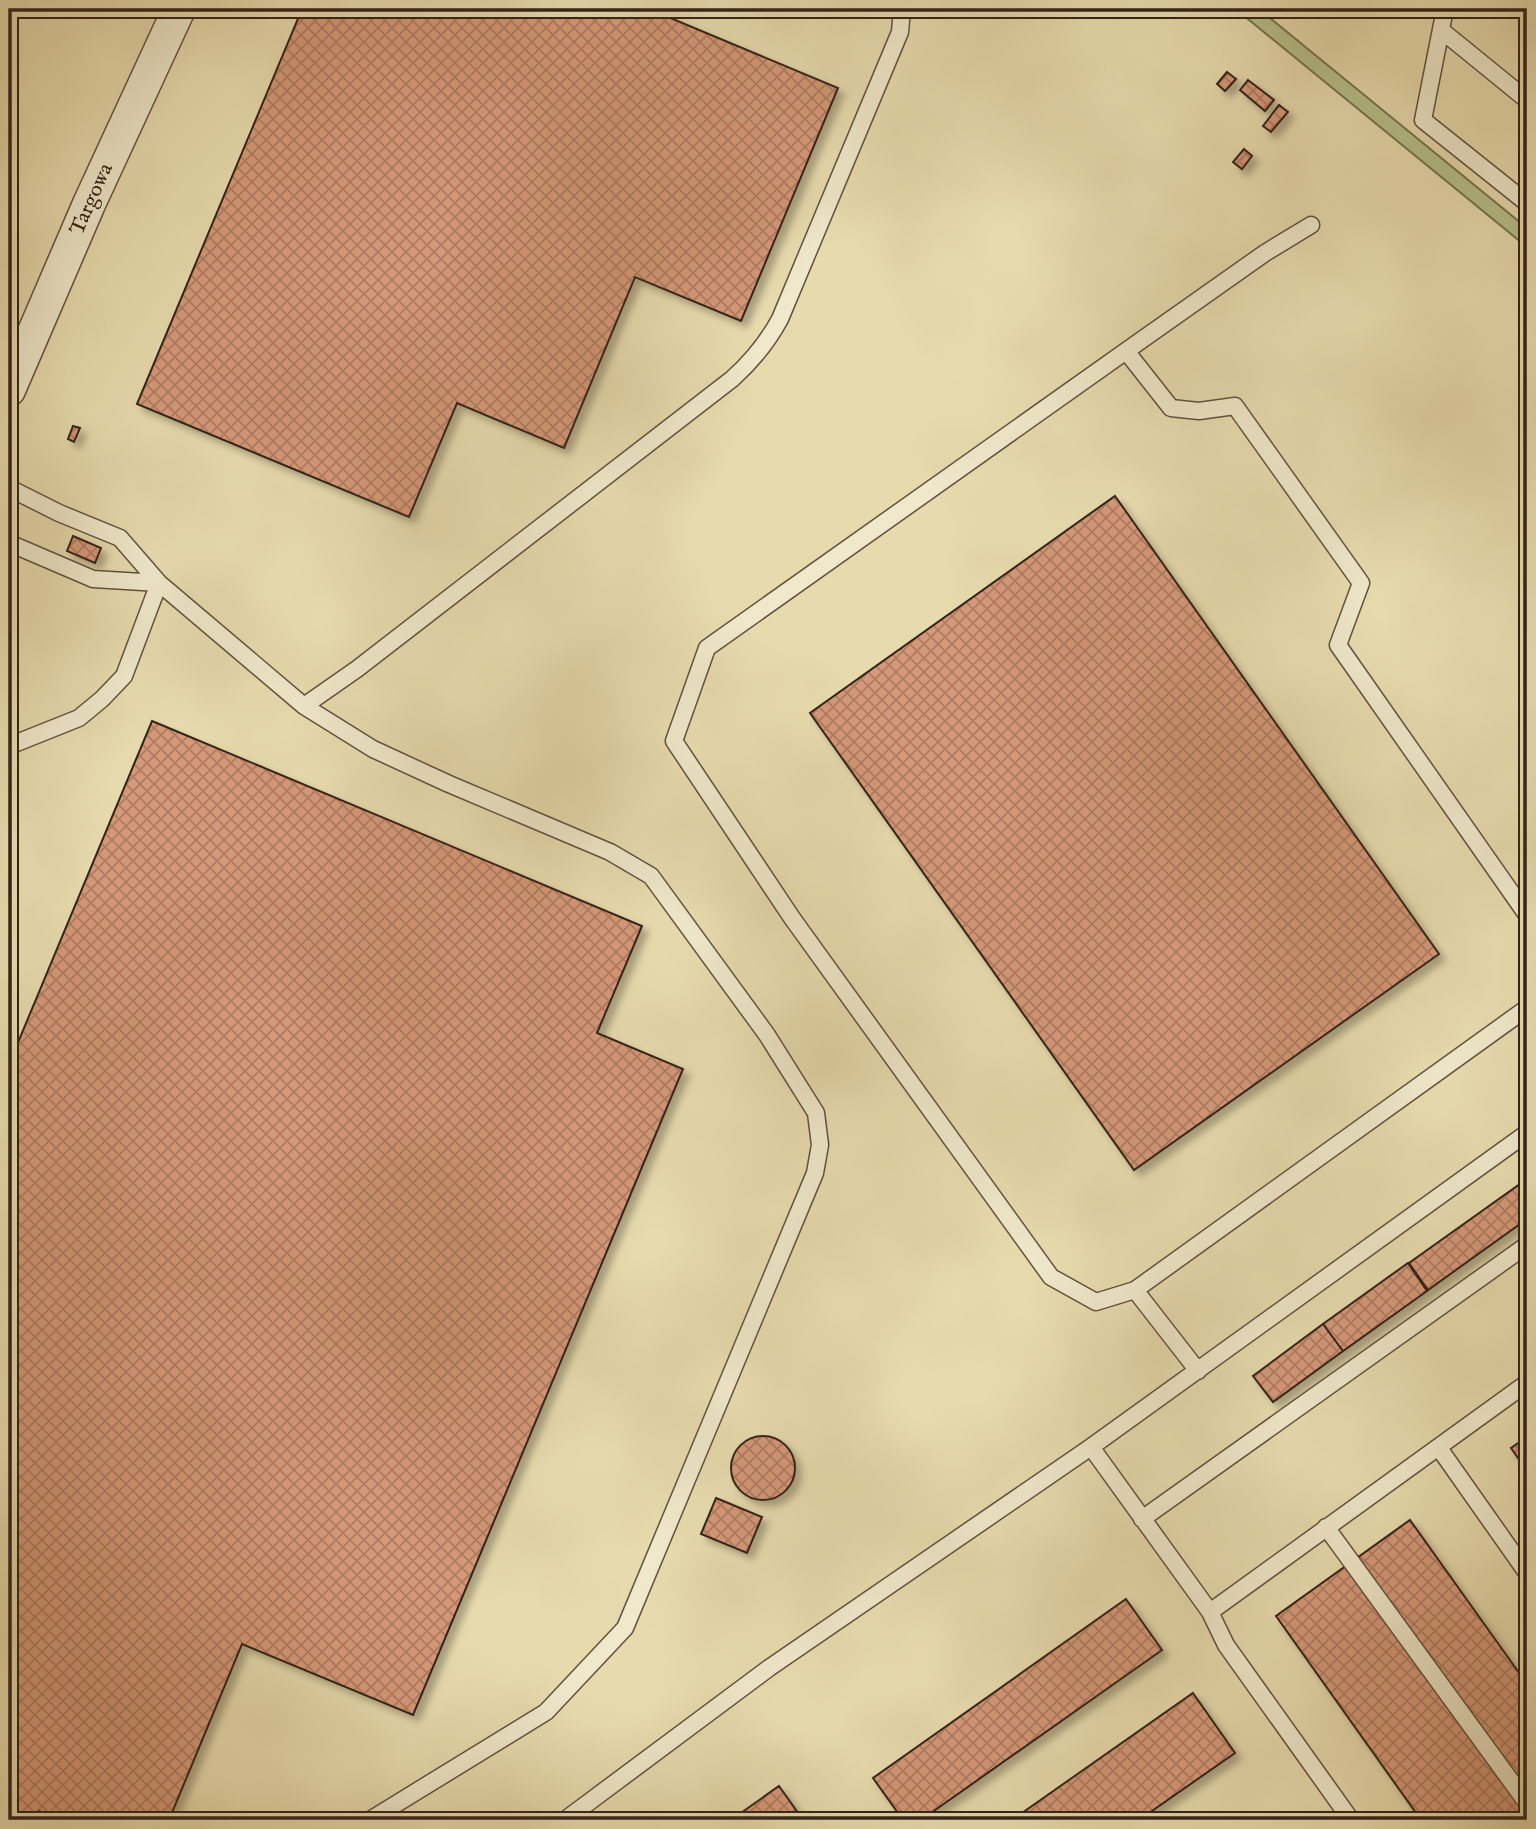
<svg xmlns="http://www.w3.org/2000/svg" width="1536" height="1829" viewBox="0 0 1536 1829" font-family="'IM FELL English',serif">
	<style>
		.green { fill: #b6c08a; stroke: #757252; stroke-width: 2 }
		.building { fill: url(#building-cross-hatch); stroke: #342319; stroke-width: 2; filter: url(#shadow) }
		.lines { fill: none; stroke-linecap: round; stroke-linejoin: round }
		.lane-casing { stroke: #61513e; stroke-width: 19 }
		.street-casing { stroke: #61513e; stroke-width: 35 }
		.lane { stroke: #efe8ca; stroke-width: 16 }
		.street { stroke: #efe8ca; stroke-width: 32 }
		.labels { text-anchor: middle; dominant-baseline: central; stroke-width: 7; stroke-linejoin: round; paint-order: stroke }
		.street-label { font-size: 21px; fill: #342319; stroke: #efe8ca }
	</style>
	<defs>
		<pattern id="building-cross-hatch" width="8" height="8" patternUnits="userSpaceOnUse" patternTransform="scale(1.75)"><rect width="8" height="8" fill="#d59878"/><path d="M0 0l8 8M0 8l8-8" fill="none" stroke="#ae7c62"/></pattern>
		<filter id="shadow"><feDropShadow dx="6" dy="6" stdDeviation="3.5" flood-color="#0004"/></filter>
	</defs>
	<rect width="100%" height="100%" fill="#e7dbae"/>
	<filter id="stains"><feTurbulence type="fractalNoise" baseFrequency=".00286" numOctaves="4"/><feColorMatrix values="0 0 0 0 .2 0 0 0 0 .09 0 0 0 0 .02 0 0 0 .5 -.17"/></filter>
	<radialGradient id="worn" r=".72"><stop offset=".6" stop-color="#630" stop-opacity="0"/><stop offset="1" stop-color="#630" stop-opacity=".3"/></radialGradient>
	<!-- green -->
	<path class="green" d="M 1249,9 L 1259,9 L 1527,228 L 1527,247 L 1243,15 Z"/>
	<!-- building -->
	<path class="building" d="M 302,9 L 649,9 L 838,88 L 741,321 L 635,277 L 564,448 L 457,403 L 409,517 L 137,404 Z
		M 1227,72 L 1236,79 L 1225,91 L 1217,84 Z
		M 1248,80 L 1274,100 L 1265,111 L 1240,90 Z
		M 1279,105 L 1288,112 L 1271,132 L 1263,126 Z
		M 1244,149 L 1252,156 L 1242,169 L 1233,162 Z
		M 73,426 L 80,428 L 74,442 L 68,439 Z
		M 1115,496 L 1439,954 L 1134,1170 L 810,713 Z
		M 73,536 L 101,548 L 95,563 L 67,551 Z
		M 152,721 L 642,926 L 597,1033 L 683,1069 L 413,1715 L 242,1644 L 169,1820 L 62,1820 L 39,1811 L 35,1820 L 9,1820 L 9,1064 Z
		M 1527,1179 L 1527,1219 L 1428,1290 L 1409,1263 Z
		M 1408,1263 L 1427,1291 L 1343,1351 L 1323,1324 Z
		M 1323,1324 L 1343,1351 L 1273,1402 L 1253,1376 Z
		M731 1468a32 32 0 1 1 64 0a32 32 0 1 1-64 0Z
		M 1527,1437 L 1527,1471 L 1511,1448 Z
		M 716,1498 L 762,1517 L 747,1553 L 701,1534 Z
		M 1410,1520 L 1527,1684 L 1527,1820 L 1421,1820 L 1276,1616 Z
		M 1126,1599 L 1162,1650 L 921,1820 L 903,1820 L 873,1778 Z
		M 1193,1693 L 1235,1753 L 1139,1820 L 1012,1820 Z
		M 779,1786 L 803,1820 L 731,1820 Z"/>
	<g class="lines">
		<!-- lane casing -->
		<g class="lane-casing">
			<path id="lane" d="M 1445,9 L 1423,120 L 1527,203
				M 1441,30 L 1527,100
				M 1126,351 L 1171,408 L 1199,411 L 1235,406 L 1361,583 L 1338,645 L 1527,915
				M 9,488 L 59,513 L 120,538 L 159,583 L 304,706 L 373,749 L 449,784 L 610,852 L 651,876 L 767,1035 L 816,1113 L 820,1145 L 815,1173 L 625,1628 L 546,1712 L 370,1820
				M 9,543 L 93,579 L 159,583
				M 304,706 L 357,669 L 732,379 C 752,361 767,343 780,319 L 900,32 L 902,9
				M 9,746 L 79,718 L 102,699 L 124,676 L 159,583
				M 1135,1290 L 1527,1008
				M 1198,1371 L 1135,1290 L 1096,1302 L 1051,1277 L 792,918 L 674,741 L 707,648 L 1126,351 L 1265,253 L 1311,225
				M 1091,1447 L 1210,1612 L 1226,1645 L 1351,1820
				M 1439,1448 L 1527,1573
				M 1142,1519 L 1527,1245
				M 1326,1527 L 1527,1803
				M 1210,1612 L 1527,1383
				M 565,1820 L 769,1668 L 1091,1447 L 1527,1133"/>
		</g>
		<!-- street casing -->
		<g class="street-casing">
			<g id="street">
				<path id="s1" d="M 9,390 L 89,204 L 179,9"/>
			</g>
		</g>
		<!-- lane -->
		<use href="#lane" class="lane"/>
		<!-- street -->
		<use href="#street" class="street"/>
	</g>
	<g class="labels">
		<!-- street labels -->
		<g class="street-label">
			<text stroke="none"><textPath href="#s1" startOffset="208">Targowa</textPath></text>
		</g>
	</g>
	<!-- margin -->
	<rect width="1536" height="1829" fill="none" stroke="#e7dbae" stroke-width="35"/>
	<rect x="10" y="10" width="1515" height="1808" fill="none" stroke="#342319" stroke-width="3.5"/>
	<rect x="18" y="18" width="1501" height="1794" fill="none" stroke="#342319" stroke-width="2"/>
	<rect width="100%" height="100%" filter="url(#stains)"/>
	<rect width="100%" height="100%" fill="url(#worn)"/>
</svg>
